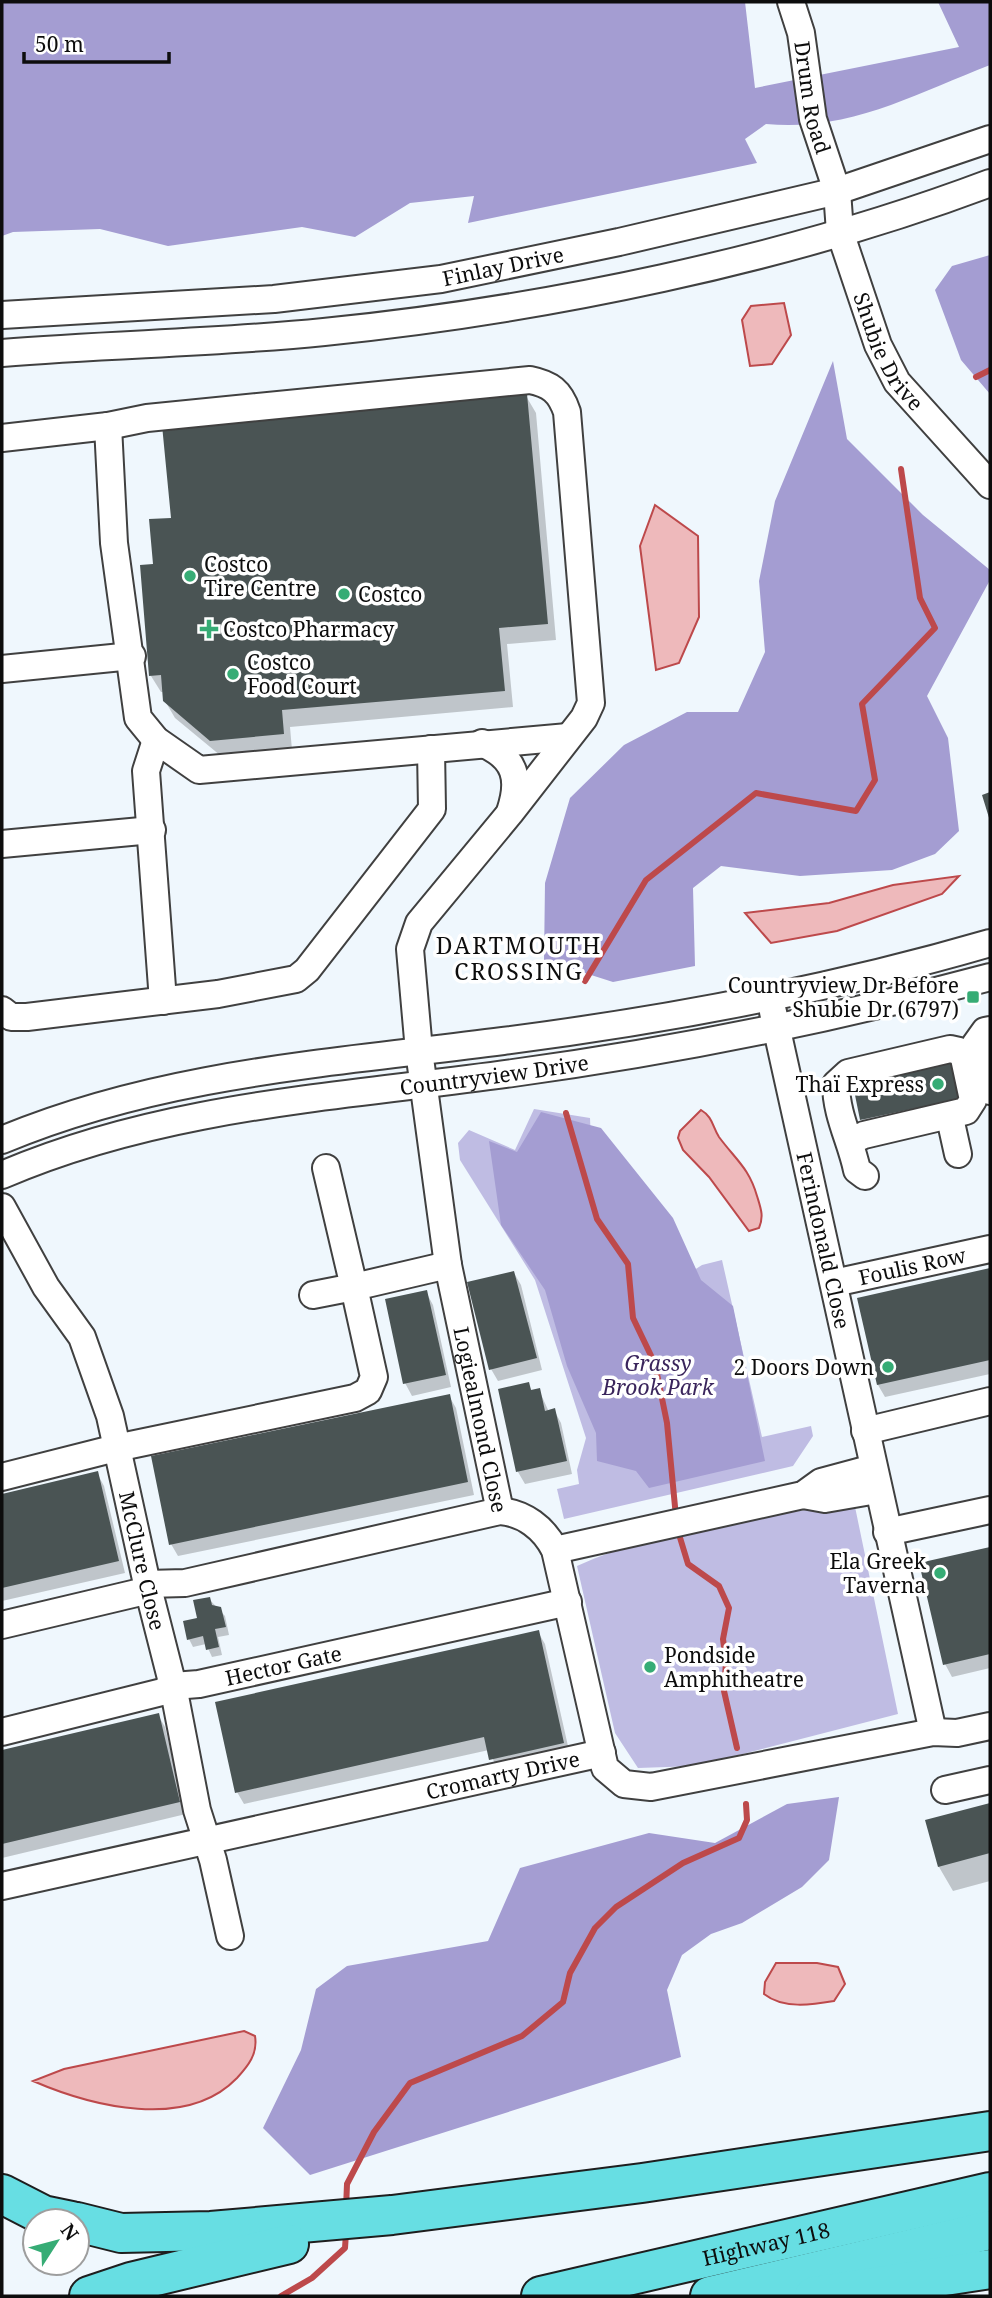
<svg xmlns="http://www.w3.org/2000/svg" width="992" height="2298" viewBox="0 0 992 2298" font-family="'Noto Serif',serif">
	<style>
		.green { fill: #bfbce3 }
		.forest { fill: #a49dd2 }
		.water { fill: #eeb9bb; stroke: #bd494b; stroke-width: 2 }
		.shadow { fill: #0003 }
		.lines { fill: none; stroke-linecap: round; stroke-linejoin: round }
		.stream { stroke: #bd494b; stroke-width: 6 }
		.building { fill: #4a5454 }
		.minor-casing { stroke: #404040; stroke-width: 30 }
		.highway-casing { stroke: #1e1e1e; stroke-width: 42 }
		.minor { stroke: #fff; stroke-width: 26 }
		.highway { stroke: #67dee3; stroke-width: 38 }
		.poi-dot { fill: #36ac75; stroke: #fff; stroke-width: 2.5 }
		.labels { text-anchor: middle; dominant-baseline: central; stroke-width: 7; stroke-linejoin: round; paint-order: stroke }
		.street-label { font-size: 21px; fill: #0d0d0d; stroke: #fff }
		.poi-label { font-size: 21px; fill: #0d0d0d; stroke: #fff; text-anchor: start }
		.park-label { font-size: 21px; font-style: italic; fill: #3a255c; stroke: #fff }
		.neighbourhood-label { font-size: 23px; letter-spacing: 2px; fill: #0d0d0d; stroke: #fff }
	</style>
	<rect width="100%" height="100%" fill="#eff7fd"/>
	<!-- green -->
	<path class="green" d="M 534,1109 L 590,1118 L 592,1167 L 674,1283 L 702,1265 L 722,1260 L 762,1437 L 811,1426 L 813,1436 L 793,1466 L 564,1519 L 557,1489 L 579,1484 L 577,1470 L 586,1438 L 535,1280 L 460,1160 L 458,1143 L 469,1130 L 515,1150 Z
		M 854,1502 L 898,1714 L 696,1766 L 638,1768 L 615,1733 L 577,1566 C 660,1528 764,1518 854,1502 Z"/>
	<!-- forest -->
	<path class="forest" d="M 2,2 L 745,2 L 755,88 L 959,47 L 938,2 L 990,2 L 990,65 C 915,94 849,132 766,124 L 745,139 L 757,163 L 468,223 L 474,196 L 410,203 L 355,237 L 302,227 L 168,246 L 100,229 L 13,232 L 2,236 Z
		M 990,255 L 990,394 L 961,360 L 935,290 L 952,266 Z
		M 833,361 L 847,439 L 923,515 L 990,570 L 990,580 L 927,696 L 948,738 L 959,831 L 935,854 L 892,870 L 800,876 L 721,866 L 693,888 L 695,966 L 613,982 L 544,960 L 545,883 L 570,798 L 624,745 L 687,712 L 738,712 L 765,652 L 759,581 L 775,501 Z
		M 541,1112 L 601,1128 L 673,1218 L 701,1280 L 733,1306 L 765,1461 L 649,1488 L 636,1471 L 597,1461 L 596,1433 L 567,1366 L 545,1290 L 501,1225 L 489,1141 L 517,1152 Z
		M 839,1797 L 829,1860 L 802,1887 L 742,1923 L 711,1934 L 682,1955 L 667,1990 L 681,2057 L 310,2175 L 263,2128 L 301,2050 L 316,1989 L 347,1966 L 488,1941 L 520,1868 L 649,1833 L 715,1843 L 787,1804 Z"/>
	<!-- water -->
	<path class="water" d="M 784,303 L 791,335 L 772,364 L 750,366 L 742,320 L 751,306 Z
		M 655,505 L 698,536 L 699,617 L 679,663 L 656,670 L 640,546 Z
		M 959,876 L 942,894 L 837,931 L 771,943 L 745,913 L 829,903 L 893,885 Z
		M 701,1110 C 713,1117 712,1126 719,1137 C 736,1160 749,1168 757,1196 C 761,1209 764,1216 759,1228 L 749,1231 L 709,1177 L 683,1150 L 678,1138 L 680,1131 Z
		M 776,1963 L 817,1963 L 838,1967 L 845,1984 L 834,2001 C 811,2005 783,2009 764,1994 L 765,1982 Z
		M 244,2031 L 255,2036 C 258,2054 248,2066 237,2078 C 186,2131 91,2106 33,2081 L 64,2069 Z"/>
	<!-- shadow -->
	<path class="shadow" d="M 526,396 L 536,413 L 556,640 L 507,644 L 513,707 L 290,727 L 292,750 L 221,756 L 175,718 L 165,701 L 164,692 L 161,692 L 151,676 L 155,566 L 172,519 Z
		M 950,1062 L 957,1074 L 965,1111 L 869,1132 L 862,1120 Z
		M 990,1270 L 990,1374 L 885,1397 L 878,1385 L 859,1299 Z
		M 514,1273 L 521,1285 L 542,1370 L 498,1381 L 491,1369 Z
		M 426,1292 L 433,1305 L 451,1387 L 412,1396 L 405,1383 Z
		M 528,1384 L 532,1391 L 539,1390 L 549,1412 L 554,1410 L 561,1423 L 572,1474 L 525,1484 L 518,1472 L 500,1390 Z
		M 449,1396 L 456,1408 L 474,1495 L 178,1556 L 171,1544 Z
		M 97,1473 L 104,1486 L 125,1573 L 2,1601 L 2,1496 Z
		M 990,1549 L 990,1668 L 952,1677 L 945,1664 L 922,1565 Z
		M 209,1599 L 225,1616 L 229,1635 L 218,1637 L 222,1655 L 212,1657 L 206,1644 L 193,1647 L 189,1639 Z
		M 538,1632 L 545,1644 L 570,1755 L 498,1771 L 489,1750 L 244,1804 L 237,1792 Z
		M 158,1715 L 165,1727 L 186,1814 L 2,1858 L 2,1752 Z
		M 990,1805 L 990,1881 L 953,1891 L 939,1867 L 927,1822 Z"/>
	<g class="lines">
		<!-- stream -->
		<path class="stream" d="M 976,377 L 990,370
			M 585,981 L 646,880 L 756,793 L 856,811 L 875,780 L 862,704 L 935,628 L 920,598 L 901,469
			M 566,1113 L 597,1219 L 628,1264 L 633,1318 L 655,1364 L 667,1423 L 676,1517
			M 678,1531 L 688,1564 L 719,1586 L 729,1608 L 723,1639 L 726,1662 L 724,1691 L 737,1748
			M 346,2208 L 347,2184 L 374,2132 L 410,2083 L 522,2036 L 563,2002 L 570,1973 L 595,1928 L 616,1907 L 683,1863 L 739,1838 L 747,1820 L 746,1804
			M 281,2296 L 312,2278 L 345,2248 L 346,2233"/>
	</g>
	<!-- building -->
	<path class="building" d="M 527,394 L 548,624 L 499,628 L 505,691 L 282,710 L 284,734 L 210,741 L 163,701 L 161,675 L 149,676 L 140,565 L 153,564 L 149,519 L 171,518 L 162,425 Z
		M 990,792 L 990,821 L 982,795 Z
		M 951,1060 L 959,1099 L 860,1120 L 852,1080 Z
		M 990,1268 L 990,1360 L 877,1385 L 857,1298 Z
		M 514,1271 L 537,1358 L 489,1370 L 467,1282 Z
		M 427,1290 L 446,1375 L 403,1384 L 385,1299 Z
		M 529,1382 L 531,1390 L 540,1388 L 545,1411 L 555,1408 L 567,1461 L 516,1472 L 498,1389 Z
		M 450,1394 L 468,1482 L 169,1545 L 151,1456 Z
		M 98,1471 L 119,1561 L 2,1588 L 2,1494 Z
		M 990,1547 L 990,1654 L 943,1665 L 919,1563 Z
		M 210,1597 L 212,1605 L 221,1607 L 226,1627 L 215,1629 L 219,1647 L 206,1650 L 203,1636 L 187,1640 L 183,1621 L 197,1618 L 193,1600 Z
		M 539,1630 L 564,1743 L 489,1760 L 484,1737 L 235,1793 L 215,1702 Z
		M 159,1713 L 180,1802 L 2,1844 L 2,1750 Z
		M 990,1803 L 990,1853 L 938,1867 L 925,1820 Z"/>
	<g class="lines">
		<!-- minor casing -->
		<g class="minor-casing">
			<g id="minor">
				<path id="s1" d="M 791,2 L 801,33 L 813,119 L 837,191 L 840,232 L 878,345 L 897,382 L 990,485"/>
				<path id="s2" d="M 2,315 L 274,299 L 441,279 L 619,242 L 837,191 L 990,139"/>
				<path d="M 2,353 C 109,344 217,343 324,332 C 542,310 786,260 990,183"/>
				<path d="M 108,426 L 114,543 L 138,718 L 156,740 L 199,770 L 568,737"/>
				<path id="s3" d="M 2,438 L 108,426 L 147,418 L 530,380 C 550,384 560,391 567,412 L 591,703 L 584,718 L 510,813 L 419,923 L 410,949 L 419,1051 L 448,1265 L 500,1511"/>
				<path d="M 2,669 L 132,656"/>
				<path d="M 156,740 L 146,771 L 163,1001"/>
				<path d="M 482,743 C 516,758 521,779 510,812"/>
				<path d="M 2,844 L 152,830"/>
				<path d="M 2,1010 L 11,1017 L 27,1017 L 218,994 L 296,979 L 307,970 L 432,809 L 431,749"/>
				<path id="s4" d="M 773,1012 L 933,1732"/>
				<path d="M 990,1030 L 985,1031 L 975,1045 L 985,1085 L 990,1091"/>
				<path d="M 950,1118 L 958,1154"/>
				<path d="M 2,1140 C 162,1073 333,1063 503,1041 C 667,1020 832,989 990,943"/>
				<path d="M 851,1141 L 864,1135 L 966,1111 L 973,1100 L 964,1058 L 959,1051 L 950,1049 L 848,1073 L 836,1084 C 836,1115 851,1141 857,1170 L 865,1176"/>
				<path id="s5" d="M 2,1175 C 165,1105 340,1097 513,1073 C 674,1051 833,1019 990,977"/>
				<path id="s6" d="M 2,1207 L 46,1287 L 82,1337 L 110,1416 L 147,1584 L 173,1686 L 197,1810 L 213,1860 L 230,1936"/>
				<path id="s7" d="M 834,1283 L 990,1249"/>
				<path d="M 313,1295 L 354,1287 L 326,1168"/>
				<path d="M 865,1431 L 990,1401"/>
				<path d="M 2,1477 L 116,1448 L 355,1398 L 368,1391 L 374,1377 L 354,1287 L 448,1265"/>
				<path d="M 803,1495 L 825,1499 L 877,1490"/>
				<path d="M 887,1532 L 990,1510"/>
				<path d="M 555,1550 L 803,1495 L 821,1482 L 873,1468"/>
				<path d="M 2,1625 L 141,1592 L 147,1584 L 185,1583 L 500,1511 C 524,1513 544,1528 555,1550 L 605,1768 L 624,1784 L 651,1787 L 933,1732 L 957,1733 L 990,1726"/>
				<path id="s8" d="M 2,1732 L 162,1692 L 173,1686 L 199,1684 L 568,1602"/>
				<path d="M 945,1790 L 990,1780"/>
				<path id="s9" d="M 2,1886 L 602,1753"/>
			</g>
		</g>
		<!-- highway casing -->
		<g class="highway-casing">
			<g id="highway">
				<path d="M 2,2194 L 43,2215 L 72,2221"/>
				<path d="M 77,2222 L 121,2233 L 211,2231 L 392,2215 L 642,2183 L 990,2131"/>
				<path d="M 89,2296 L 131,2282 L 289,2244"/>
				<path id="s10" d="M 541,2296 L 990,2192"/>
				<path d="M 710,2296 L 990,2230"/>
				<path d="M 814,2296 L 990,2269"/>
			</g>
		</g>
		<!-- minor -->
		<use href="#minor" class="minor"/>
		<!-- highway -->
		<use href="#highway" class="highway"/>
	</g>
	<!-- markers -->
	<g class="poi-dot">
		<circle cx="190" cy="576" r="7"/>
		<circle cx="344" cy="594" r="7"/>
		<path d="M205.5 618.5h7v7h7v7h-7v7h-7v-7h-7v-7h7z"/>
		<circle cx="233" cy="674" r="7"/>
		<rect x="966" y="990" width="14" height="14" rx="3.5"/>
		<circle cx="938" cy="1084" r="7"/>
		<circle cx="888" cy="1367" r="7"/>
		<circle cx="940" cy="1573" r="7"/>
		<circle cx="650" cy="1667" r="7"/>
	</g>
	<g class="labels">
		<!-- street labels -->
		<g class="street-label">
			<text stroke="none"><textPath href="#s1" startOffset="98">Drum Road</textPath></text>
			<text stroke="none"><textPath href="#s2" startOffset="504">Finlay Drive</textPath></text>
			<text stroke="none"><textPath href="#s1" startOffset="366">Shubie Drive</textPath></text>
			<text stroke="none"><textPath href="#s5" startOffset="504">Countryview Drive</textPath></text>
			<text stroke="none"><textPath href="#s4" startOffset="234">Ferindonald Close</textPath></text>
			<text stroke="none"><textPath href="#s7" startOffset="80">Foulis Row</textPath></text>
			<text stroke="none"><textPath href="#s3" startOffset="1659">Logiealmond Close</textPath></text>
			<text stroke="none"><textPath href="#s6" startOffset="385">McClure Close</textPath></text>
			<text stroke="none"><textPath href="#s8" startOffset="290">Hector Gate</textPath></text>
			<text stroke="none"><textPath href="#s9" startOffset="513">Cromarty Drive</textPath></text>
			<text stroke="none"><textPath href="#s10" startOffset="231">Highway 118</textPath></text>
		</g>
		<!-- poi labels -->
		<g class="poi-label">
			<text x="204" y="564">Costco<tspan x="204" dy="24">Tire Centre</tspan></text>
			<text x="358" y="594">Costco</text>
			<text x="223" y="629">Costco Pharmacy</text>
			<text x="247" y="662">Costco<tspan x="247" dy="24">Food Court</tspan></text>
			<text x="959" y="985" text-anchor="end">Countryview Dr Before<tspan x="959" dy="24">Shubie Dr (6797)</tspan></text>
			<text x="924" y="1084" text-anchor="end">Thaï Express</text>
			<text x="874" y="1367" text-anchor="end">2 Doors Down</text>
			<text x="926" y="1561" text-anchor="end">Ela Greek<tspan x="926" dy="24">Taverna</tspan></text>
			<text x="664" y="1655">Pondside<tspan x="664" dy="24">Amphitheatre</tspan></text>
		</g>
		<!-- park labels -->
		<g class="park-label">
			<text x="658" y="1363">Grassy<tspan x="658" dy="24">Brook Park</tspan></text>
		</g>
		<!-- neighbourhood labels -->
		<g class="neighbourhood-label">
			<text x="519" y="945">DARTMOUTH<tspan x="519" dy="26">CROSSING</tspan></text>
		</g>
	</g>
	<!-- border -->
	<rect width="992" height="2298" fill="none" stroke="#0d0d0d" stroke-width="7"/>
	<!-- north arrow -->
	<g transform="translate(56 2242) rotate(54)"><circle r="33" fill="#ffffff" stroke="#9e9e9e" stroke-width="2"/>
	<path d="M0-5L12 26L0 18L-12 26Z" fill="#36ac75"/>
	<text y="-10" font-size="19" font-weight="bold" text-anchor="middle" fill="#0d0d0d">N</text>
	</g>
	<!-- scale -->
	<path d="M24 52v10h145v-10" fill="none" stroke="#0d0d0d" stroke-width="3.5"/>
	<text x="35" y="52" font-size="21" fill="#0d0d0d" stroke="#ffffff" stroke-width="5" paint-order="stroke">50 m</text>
</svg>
